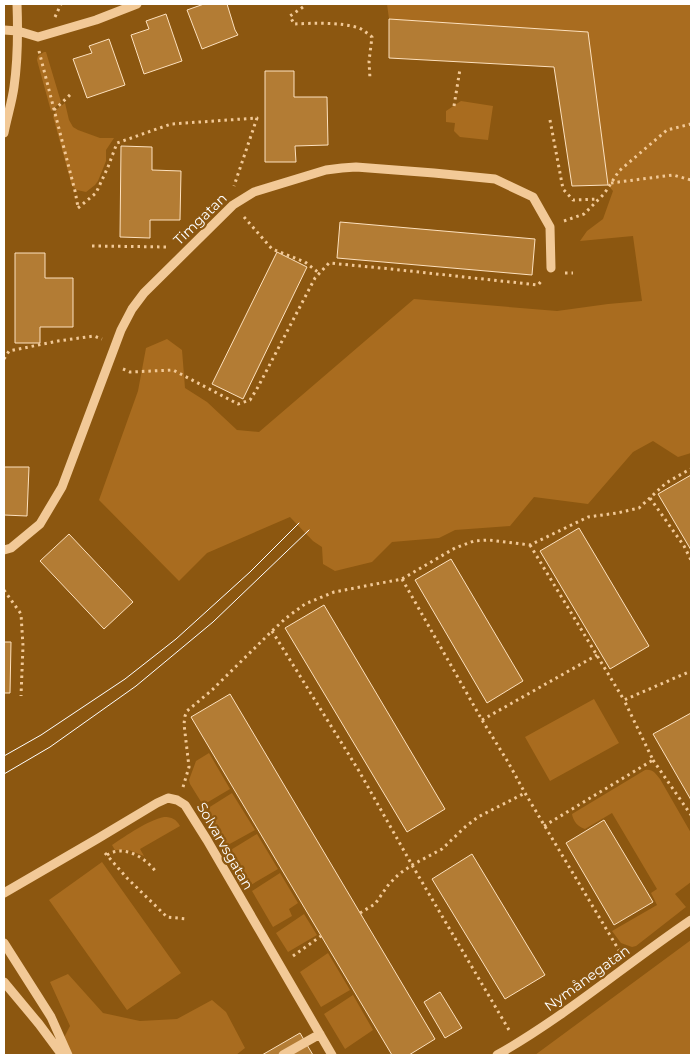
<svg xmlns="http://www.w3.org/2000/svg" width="695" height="1059" viewBox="0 0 695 1059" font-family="Montserrat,sans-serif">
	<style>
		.green { fill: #a96c1f }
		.building { fill: #b37c34; stroke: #fde1be }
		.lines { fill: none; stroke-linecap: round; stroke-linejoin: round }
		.path { stroke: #f2c997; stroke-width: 3; stroke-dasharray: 2.5 4; stroke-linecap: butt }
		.minor { stroke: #f2c997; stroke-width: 9 }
		.tram { stroke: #fff; stroke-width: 1 }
		.labels { text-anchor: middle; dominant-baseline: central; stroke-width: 4.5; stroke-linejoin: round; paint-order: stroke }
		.street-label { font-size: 14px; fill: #fff; stroke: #8c5710 }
	</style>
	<rect width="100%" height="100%" fill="#8c5710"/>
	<!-- green -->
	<path class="green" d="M 387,4 L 691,4 L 691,453 L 678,457 L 653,441 L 633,452 L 588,504 L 534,497 L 510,526 L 455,530 L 439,538 L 392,542 L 372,562 L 335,571 L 323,564 L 322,547 L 313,541 L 290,517 L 207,553 L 179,581 L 99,500 L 138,391 L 146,348 L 167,339 L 182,350 L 185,388 L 207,402 L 237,430 L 259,432 L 414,299 L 557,311 L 608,304 L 642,301 L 633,236 L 580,241 L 587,231 L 603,219 L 613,191 L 608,185 L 588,32 L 389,19 Z
		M 44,52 L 46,52 L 61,102 L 51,111 L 37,60 L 38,56 Z
		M 461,101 L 493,106 L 488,140 L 460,137 L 454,131 L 455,123 L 446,122 L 446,111 Z
		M 65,103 L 69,120 L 73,127 L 78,130 L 100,138 L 114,138 L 106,150 L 106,161 L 98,181 L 95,185 L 86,192 L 77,190 L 72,186 L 53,116 L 57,109 Z
		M 594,699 L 619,743 L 550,781 L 525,737 Z
		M 209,753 L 230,789 L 203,805 L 190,784 L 189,780 L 196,761 Z
		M 645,770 C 653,769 655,773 660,779 L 691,833 L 691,882 L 675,894 L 686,907 L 636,946 L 632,947 L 621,943 L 612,931 L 657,905 L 651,893 L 657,889 L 612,813 L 585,829 C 578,827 573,821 572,814 Z
		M 232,793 L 255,830 L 226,846 L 205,810 Z
		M 164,817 C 172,817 176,819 180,826 L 140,849 L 144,856 L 129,850 L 115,850 L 112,845 C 126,836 148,820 164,817 Z
		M 257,834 L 278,869 L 249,886 L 229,851 Z
		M 102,862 L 181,973 L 127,1010 L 49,900 Z
		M 280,873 L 298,903 L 289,909 L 292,916 L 273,927 L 252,891 Z
		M 304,914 L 317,935 L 288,952 L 276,933 Z
		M 691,940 L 691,1055 L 535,1055 Z
		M 328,953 L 350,990 L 321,1007 L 300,972 Z
		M 68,974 L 103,1013 L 140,1021 L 177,1019 L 212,1000 L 226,1012 L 245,1048 L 236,1055 L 55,1055 L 70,1026 L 50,982 Z
		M 353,995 L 373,1030 L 345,1049 L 324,1014 Z"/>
	<!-- building -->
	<path class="building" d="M 204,4 L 227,4 L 235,30 L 238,35 L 202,49 L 187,10 Z
		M 166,14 L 182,61 L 144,74 L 131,35 L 149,29 L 146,21 Z
		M 389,19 L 588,32 L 608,185 L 572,186 L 554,67 L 389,58 Z
		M 109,39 L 125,85 L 87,98 L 73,59 L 92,53 L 89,46 Z
		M 265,71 L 294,71 L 294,97 L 327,97 L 328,145 L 295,146 L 296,162 L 265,162 Z
		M 121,146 L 152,147 L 152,170 L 181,171 L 180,220 L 150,220 L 150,238 L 120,237 Z
		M 340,222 L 535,239 L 532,275 L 337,258 Z
		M 277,252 L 307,267 L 243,399 L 212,384 Z
		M 15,253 L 45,253 L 45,278 L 73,278 L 73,327 L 40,327 L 40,343 L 15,343 Z
		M 4,467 L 29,467 L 27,516 L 4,515 Z
		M 691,475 L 691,550 L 658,494 Z
		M 579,528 L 649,646 L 610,669 L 540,551 Z
		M 69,534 L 133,602 L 104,629 L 40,561 Z
		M 451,559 L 523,681 L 487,703 L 415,580 Z
		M 324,605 L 445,809 L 407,832 L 285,628 Z
		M 4,642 L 11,642 L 10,693 L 4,693 Z
		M 230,694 L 435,1039 L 409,1055 L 392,1055 L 191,717 Z
		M 691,713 L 691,800 L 653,734 Z
		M 604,820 L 653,902 L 614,925 L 566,843 Z
		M 472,854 L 545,975 L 505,999 L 432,879 Z
		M 440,992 L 462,1028 L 445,1038 L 424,1002 Z
		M 300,1033 L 313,1055 L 262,1055 Z"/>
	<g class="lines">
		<!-- path -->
		<path class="path" d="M 303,7 L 290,16 L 294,24 C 313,23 341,22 359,28 C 364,30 368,34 372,37 L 369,61 L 370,79
			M 55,17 L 61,4
			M 39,51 L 75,191 L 78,207
			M 454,106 L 460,69
			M 54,110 L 72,93
			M 550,120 L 563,189 L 573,200 L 598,199
			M 611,183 L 673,175 L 691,180
			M 78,208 L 96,193 L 108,167 L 117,143 L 171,124 L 257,118 L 234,186
			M 244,217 L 272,249 L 305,262 L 319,273
			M 564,221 L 584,214 L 604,194 L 619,171 L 667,130 L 691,124
			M 92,246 L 169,247
			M 565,273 L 573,273
			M 4,359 L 9,351 L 58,341 L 94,336 L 102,339
			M 123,369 L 130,372 L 173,370 L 238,404 L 250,400 L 258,387 L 315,278 L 329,263 L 391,269 L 538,285 L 543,279
			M 650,498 L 684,546 L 691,560
			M 530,545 L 624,700
			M 402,579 L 482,720 L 508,762 L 525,793 L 620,952
			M 4,590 L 21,614 L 23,646 L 21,696
			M 272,631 L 359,771 L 412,865 L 509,1030
			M 482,720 L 597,655
			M 653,760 L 691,815
			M 183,787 L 189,767 L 184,724 L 185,716 L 187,711 L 212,690 L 272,631 L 286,618 L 305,604 L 334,592 L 402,579 L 455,548 L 474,541 L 489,540 L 530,545 L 588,517 L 617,513 L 639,508 L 666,483 L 685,472 L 691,469
			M 544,826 L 653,760 L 624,700 L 691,671
			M 105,853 L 127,878 L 167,917 L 188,919
			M 107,855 C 124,844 146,858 156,872
			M 360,913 L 375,904 L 389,884 L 399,874 L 412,865 L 442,849 L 465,827 L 478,817 L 525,793
			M 293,956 L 321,936"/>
		<!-- minor -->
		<path class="minor" d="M 4,30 L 18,31 L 38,37 L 96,20 L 137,4
			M 4,133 C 7,117 12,102 14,87 C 18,59 18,31 17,4
			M 4,550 L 11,548 L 40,524 L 62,487 L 121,330 L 132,309 L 144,293 L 233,205 L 254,192 L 326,170 L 342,168 L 356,167 L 434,173 L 495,179 L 533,197 L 550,227 L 551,268
			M 4,893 L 97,839 L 157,803 L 168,798 L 177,800 L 185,805 L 207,840 L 332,1055
			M 4,943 L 51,1017 L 68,1055
			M 4,982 L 39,1024 L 62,1055
			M 283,1055 L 320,1034
			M 497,1055 C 566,1016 626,964 691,920"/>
		<!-- tram -->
		<path class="tram" d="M 4,756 L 41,735 L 125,679 L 176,639 L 250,572 L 299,523
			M 4,774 L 50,747 L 136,686 L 213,622 L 309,530"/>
	</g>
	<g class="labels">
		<!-- street labels -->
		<g class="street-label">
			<text transform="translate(200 219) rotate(-44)">Timgatan</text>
			<text transform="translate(225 846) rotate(60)">Solvarvsgatan</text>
			<text transform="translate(587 978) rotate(-36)">Nymånegatan</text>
		</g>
	</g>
	<!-- border -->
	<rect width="695" height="1059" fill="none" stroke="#ffffff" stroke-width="10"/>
</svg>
